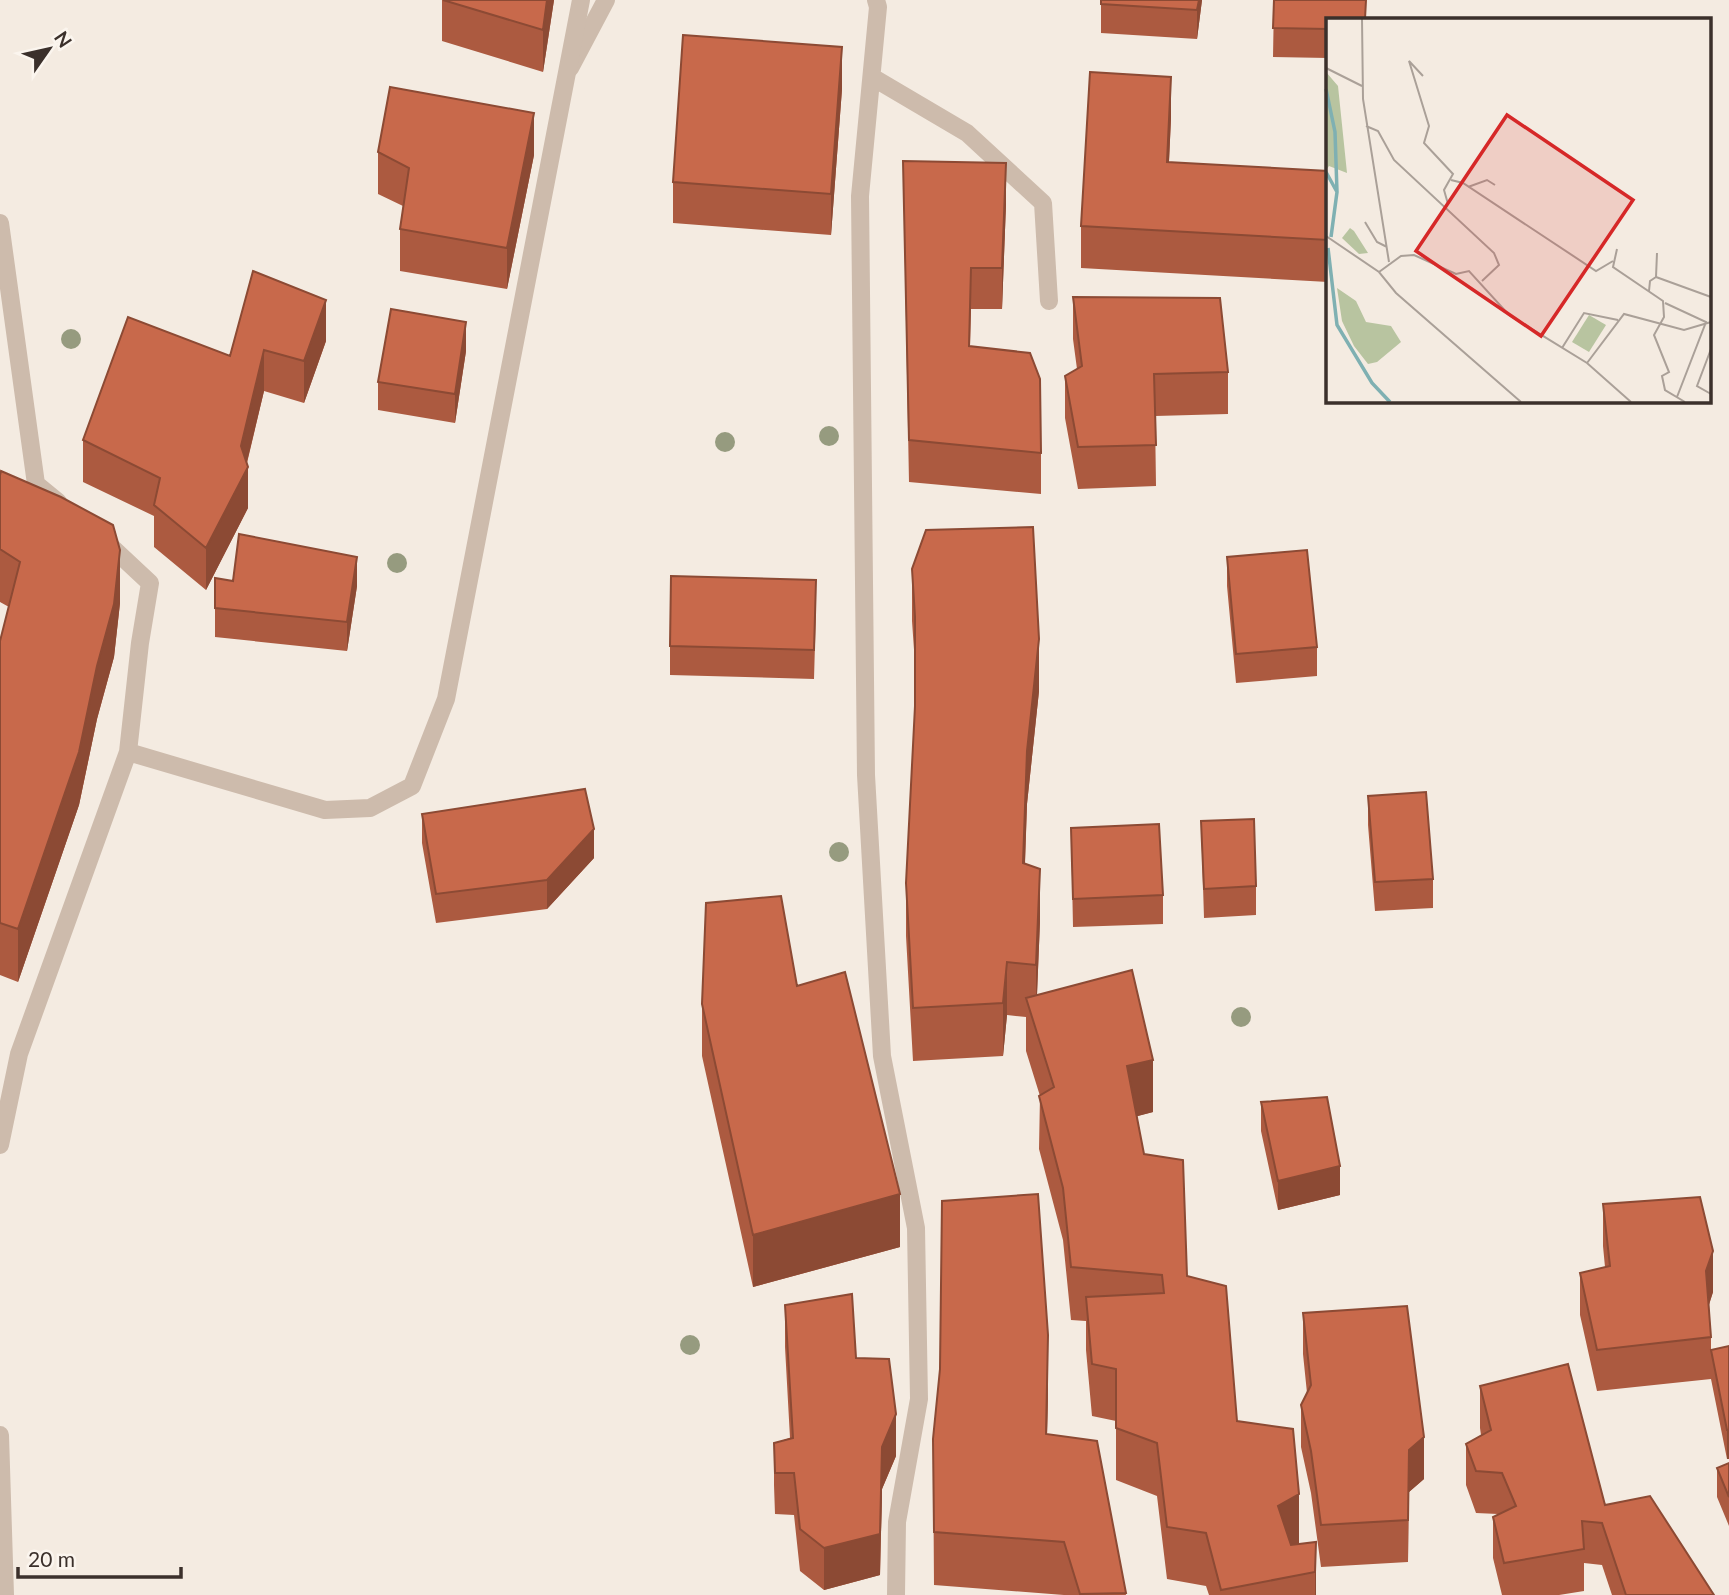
<svg xmlns="http://www.w3.org/2000/svg" width="1729" height="1595" viewBox="0 0 1729 1595" font-family="Lato,sans-serif">
	<style>
		.lines { fill: none; stroke-linecap: round; stroke-linejoin: round }
		.lane { stroke: #cdbbac; stroke-width: 18 }
		.street { stroke: #cdbbac; stroke-width: 18 }
		.tree { fill: #969b7f }
		.wall { fill: #ac5a40 }
		.shaded-wall { fill: #8c4a34 }
		.building { fill: #c8694b; stroke: #8c4a34; stroke-width: 2 }
		.inset-river { fill: none; stroke: #7fb0b2; stroke-width: 3.5 }
		.inset-road { fill: none; stroke: #aaa098; stroke-width: 2 }
		.view { fill: #d62828; fill-opacity: 0.15; stroke: #d62828; stroke-width: 3.5 }
		.inset-edge { fill: none; stroke: #3b302b; stroke-width: 3.5 }
	</style>
	<rect width="100%" height="100%" fill="#f4ebe1"/>
	<g class="lines">
		<!-- lane -->
		<path class="lane" d="M 876,0 L 878,7 L 860,196 L 866,775 L 882,1056 L 916,1228 L 919,1399 L 897,1522 L 896,1595
			M 570,68 L 606,0
			M 872,77 L 967,133 L 1043,203 L 1049,301"/>
		<!-- street -->
		<path class="street" d="M 0,223 L 36,484 L 58,502
			M 128,752 L 325,810 L 370,808 L 412,786 L 446,699 L 581,0
			M 0,1145 L 19,1054 L 128,752 L 140,643 L 150,583 L 104,540
			M 0,1435 L 5,1595"/>
	</g>
	<!-- trees -->
	<g class="tree">
		<circle cx="71" cy="339" r="10"/>
		<circle cx="829" cy="436" r="10"/>
		<circle cx="725" cy="442" r="10"/>
		<circle cx="397" cy="563" r="10"/>
		<circle cx="839" cy="852" r="10"/>
		<circle cx="1241" cy="1017" r="10"/>
		<circle cx="690" cy="1345" r="10"/>
	</g>
	<!-- wall -->
	<path class="wall" d="M 442,0 L 554,0 L 543,72 L 442,41 Z
		M 1101,0 L 1202,0 L 1197,39 L 1101,33 Z
		M 1274,0 L 1366,0 L 1366,19 L 1328,19 L 1328,58 L 1273,57 Z
		M 842,89 L 831,235 L 673,223 L 673,182 Z
		M 1171,118 L 1169,162 L 1328,171 L 1328,282 L 1081,268 L 1081,226 Z
		M 378,152 L 534,155 L 507,289 L 400,271 L 400,229 L 403,206 L 378,194 Z
		M 903,161 L 1006,204 L 1002,309 L 971,309 L 970,346 L 1041,453 L 1041,494 L 909,482 Z
		M 253,271 L 326,341 L 304,403 L 264,391 L 247,463 L 248,508 L 206,590 L 154,547 L 154,516 L 83,482 L 83,440 L 230,356 Z
		M 1073,297 L 1228,372 L 1228,414 L 1155,416 L 1156,486 L 1078,489 L 1065,418 L 1065,376 L 1077,369 L 1073,339 Z
		M 466,351 L 455,423 L 378,410 L 378,382 Z
		M 0,475 L 120,603 L 114,657 L 97,719 L 79,805 L 18,982 L 0,975 L 0,641 L 9,607 L 0,602 Z
		M 1227,557 L 1317,647 L 1317,676 L 1236,683 L 1227,586 Z
		M 912,569 L 1039,691 L 1027,804 L 1025,864 L 1040,921 L 1037,995 L 1153,1112 L 1137,1116 L 1144,1154 L 1237,1421 L 1299,1544 L 1316,1542 L 1316,1595 L 1209,1595 L 1206,1586 L 1167,1579 L 1157,1496 L 1116,1480 L 1116,1421 L 1092,1416 L 1086,1350 L 1086,1321 L 1071,1320 L 1063,1240 L 1039,1149 L 1040,1096 L 1026,1051 L 1026,1017 L 1007,1015 L 1003,1056 L 913,1061 L 906,936 L 906,883 L 915,706 L 915,664 L 912,621 Z
		M 215,578 L 233,581 L 357,586 L 347,651 L 215,637 Z
		M 816,609 L 814,679 L 670,675 L 670,646 Z
		M 1368,796 L 1433,879 L 1433,908 L 1375,911 L 1368,825 Z
		M 422,814 L 594,858 L 547,909 L 436,923 L 422,843 Z
		M 1201,821 L 1256,886 L 1256,915 L 1204,918 Z
		M 1071,828 L 1163,895 L 1163,924 L 1073,927 Z
		M 797,986 L 900,1247 L 753,1287 L 702,1056 L 702,1004 Z
		M 1261,1102 L 1340,1195 L 1278,1210 L 1261,1131 Z
		M 1603,1204 L 1713,1292 L 1709,1305 L 1711,1337 L 1711,1379 L 1597,1391 L 1580,1315 L 1580,1273 L 1605,1267 L 1603,1246 Z
		M 785,1305 L 856,1358 L 896,1456 L 882,1489 L 880,1575 L 824,1590 L 800,1571 L 794,1515 L 775,1514 L 774,1485 L 774,1443 L 790,1438 L 785,1347 Z
		M 1303,1313 L 1424,1479 L 1409,1492 L 1408,1562 L 1321,1567 L 1311,1493 L 1301,1447 L 1301,1405 L 1307,1393 L 1303,1354 Z
		M 1729,1346 L 1727,1459 L 1711,1379 L 1711,1350 Z
		M 1480,1386 L 1605,1505 L 1714,1595 L 1612,1595 L 1602,1565 L 1584,1563 L 1584,1591 L 1559,1595 L 1502,1595 L 1493,1558 L 1493,1517 L 1498,1514 L 1476,1513 L 1466,1485 L 1466,1444 L 1481,1435 L 1480,1428 Z
		M 1048,1388 L 1047,1434 L 1097,1441 L 1126,1595 L 1064,1595 L 934,1585 L 933,1439 Z
		M 1729,1463 L 1729,1526 L 1717,1497 L 1717,1468 Z"/>
	<!-- shaded-wall -->
	<path class="shaded-wall" d="M 547,0 L 554,0 L 543,72 L 543,30 Z
		M 1199,0 L 1202,0 L 1197,39 L 1197,10 Z
		M 842,47 L 842,89 L 831,235 L 831,194 Z
		M 1171,77 L 1171,118 L 1167,203 L 1167,162 Z
		M 534,113 L 534,155 L 507,289 L 507,248 Z
		M 1006,163 L 1006,204 L 1002,309 L 1002,268 Z
		M 326,300 L 326,341 L 304,403 L 304,361 Z
		M 466,322 L 466,351 L 455,423 L 455,394 Z
		M 264,350 L 264,391 L 244,474 L 248,467 L 248,508 L 206,590 L 206,548 L 241,446 Z
		M 120,550 L 120,603 L 114,657 L 97,719 L 79,805 L 18,982 L 18,929 Z
		M 357,557 L 357,586 L 347,651 L 347,622 Z
		M 1039,639 L 1039,691 L 1027,804 L 1023,916 L 1023,863 L 1027,751 Z
		M 594,829 L 594,858 L 547,909 L 547,880 Z
		M 1040,869 L 1040,921 L 1036,1018 L 1036,965 Z
		M 1007,962 L 1007,1015 L 1003,1056 L 1003,1003 Z
		M 1153,1060 L 1153,1112 L 1127,1119 L 1127,1066 Z
		M 1340,1166 L 1340,1195 L 1278,1210 L 1278,1181 Z
		M 900,1194 L 900,1247 L 753,1287 L 753,1235 Z
		M 1713,1251 L 1713,1292 L 1706,1313 L 1706,1271 Z
		M 1048,1335 L 1048,1388 L 1046,1487 L 1046,1434 Z
		M 896,1414 L 896,1456 L 882,1489 L 880,1575 L 824,1590 L 824,1548 Z
		M 1727,1430 L 1729,1430 L 1729,1459 L 1727,1459 Z
		M 1424,1437 L 1424,1479 L 1409,1492 L 1408,1562 L 1409,1450 Z
		M 1299,1494 L 1299,1547 L 1278,1558 L 1278,1506 Z
		M 1316,1542 L 1316,1595 L 1315,1595 L 1315,1572 Z"/>
	<!-- building -->
	<path class="building" d="M 443,0 L 547,0 L 543,30 Z
		M 1101,0 L 1199,0 L 1197,10 L 1101,4 Z
		M 1274,0 L 1366,0 L 1365,19 L 1328,19 L 1328,29 L 1273,28 Z
		M 683,35 L 842,47 L 831,194 L 673,182 Z
		M 1090,72 L 1171,77 L 1167,162 L 1328,171 L 1328,240 L 1081,226 Z
		M 390,87 L 534,113 L 507,248 L 400,229 L 409,168 L 378,152 Z
		M 903,161 L 1006,163 L 1002,268 L 971,268 L 969,346 L 1030,353 L 1040,379 L 1041,453 L 909,440 Z
		M 253,271 L 326,300 L 304,361 L 264,350 L 241,446 L 248,467 L 206,548 L 154,505 L 160,478 L 83,440 L 128,317 L 230,356 Z
		M 1073,297 L 1220,298 L 1228,372 L 1154,374 L 1156,445 L 1078,447 L 1065,376 L 1082,366 Z
		M 391,309 L 466,322 L 455,394 L 378,382 Z
		M 1,471 L 61,497 L 113,525 L 120,550 L 114,604 L 97,666 L 79,752 L 18,929 L 0,923 L 0,641 L 20,562 L 0,549 L 0,475 Z
		M 1033,527 L 1039,639 L 1027,751 L 1023,863 L 1040,869 L 1036,965 L 1007,962 L 1003,1003 L 913,1008 L 906,883 L 915,706 L 915,617 L 912,569 L 926,530 Z
		M 239,534 L 357,557 L 347,622 L 215,608 L 215,578 L 233,581 Z
		M 1307,550 L 1317,647 L 1236,654 L 1227,557 Z
		M 671,576 L 816,580 L 814,650 L 670,646 Z
		M 585,789 L 594,829 L 547,880 L 436,894 L 422,814 Z
		M 1426,792 L 1433,879 L 1375,882 L 1368,796 Z
		M 1254,819 L 1256,886 L 1204,889 L 1201,821 Z
		M 1159,824 L 1163,895 L 1073,899 L 1071,828 Z
		M 781,896 L 797,986 L 845,972 L 900,1194 L 753,1235 L 702,1004 L 706,903 Z
		M 1132,970 L 1153,1060 L 1127,1066 L 1144,1154 L 1183,1160 L 1187,1276 L 1226,1286 L 1237,1421 L 1293,1429 L 1299,1494 L 1278,1506 L 1291,1545 L 1316,1542 L 1315,1572 L 1221,1590 L 1206,1533 L 1167,1527 L 1157,1443 L 1116,1428 L 1116,1369 L 1092,1364 L 1086,1297 L 1164,1293 L 1162,1275 L 1071,1267 L 1063,1188 L 1039,1096 L 1054,1087 L 1026,998 Z
		M 1327,1097 L 1340,1166 L 1278,1181 L 1261,1102 Z
		M 1038,1194 L 1048,1335 L 1046,1434 L 1097,1441 L 1126,1593 L 1080,1594 L 1064,1542 L 934,1532 L 933,1439 L 940,1369 L 942,1201 Z
		M 1700,1197 L 1713,1251 L 1706,1271 L 1711,1337 L 1597,1350 L 1580,1273 L 1610,1266 L 1603,1204 Z
		M 852,1294 L 856,1358 L 889,1359 L 896,1414 L 882,1447 L 880,1534 L 824,1548 L 800,1529 L 794,1473 L 775,1473 L 774,1443 L 793,1438 L 785,1305 Z
		M 1407,1306 L 1424,1437 L 1409,1450 L 1408,1520 L 1321,1525 L 1311,1451 L 1301,1405 L 1311,1385 L 1303,1313 Z
		M 1729,1346 L 1729,1430 L 1727,1430 L 1711,1350 Z
		M 1568,1364 L 1605,1505 L 1650,1496 L 1714,1595 L 1626,1595 L 1602,1523 L 1582,1521 L 1584,1549 L 1504,1563 L 1493,1517 L 1516,1506 L 1502,1473 L 1476,1471 L 1466,1444 L 1491,1430 L 1480,1386 Z
		M 1729,1463 L 1729,1497 L 1717,1468 Z"/>
	<!-- overview -->
	<g transform="translate(1326 18)">
		<rect width="385" height="385" fill="#f4ebe1"/>
		<path d="M 0,54 L 12,68 L 21,155 L 3,148 L 0,152 ZM 11,270 L 30,283 L 40,304 L 65,308 L 75,324 L 51,344 L 42,346 L 28,328 L 16,303 Z" fill="#b8c4a0"/>
		<path d="M 24,210 L 28,213 L 42,235 L 33,236 L 16,220 Z" fill="#b8c4a0"/>
		<path d="M 263,297 L 280,307 L 263,334 L 246,324 Z" fill="#b8c4a0"/>
		<path class="inset-river" d="M 0,71 L 9,114 L 11,174M 0,154 L 11,174 L 5,219M 2,230 L 11,307 L 46,365 L 64,384"/>
		<path class="inset-road" d="M 36,1 L 37,81 L 63,244M 0,50 L 36,68M 97,58 L 83,43 L 103,108 L 98,125 L 127,156 L 118,172 L 122,186M 40,108 L 52,113 L 68,142 L 168,235 L 173,247 L 156,263M 125,162 L 137,165 L 270,253 L 287,243M 142,169 L 161,162 L 169,167M 39,204 L 51,224 L 61,229M 0,218 L 53,254 L 70,275 L 195,384M 291,231 L 287,249 L 337,283 L 338,299 L 328,317 L 343,354 L 336,358 L 339,372 L 359,384M 53,254 L 75,238 L 88,237 L 130,256 L 143,253 L 183,297 L 261,345 L 305,384M 330,259 L 385,279M 323,273 L 324,263 L 330,259 L 331,235M 339,285 L 380,304 L 351,379M 236,330 L 258,295 L 292,302M 385,331 L 371,368 L 385,376M 261,345 L 298,296 L 358,312 L 385,304"/>
		<path class="view" d="M 181,97 L 307,182 L 215,318 L 90,233 Z"/>
		<rect width="385" height="385" class="inset-edge"/>
	</g>
	<!-- north arrow -->
	<g transform="translate(49 49) rotate(56)" stroke="#fbf5ee" stroke-width="5" paint-order="stroke">
	<path d="M0-5L12 26L0 18L-12 26Z" fill="#3b302b"/>
	<text y="-10" font-size="19" font-weight="bold" text-anchor="middle" fill="#3b302b">N</text>
	</g>
	<!-- scale -->
	<path d="M18 1567v10h163v-10" fill="none" stroke="#3b302b" stroke-width="3.5"/>
	<text x="28" y="1567" font-size="21" fill="#3b302b" stroke="#fbf5ee" stroke-width="5" paint-order="stroke">20 m</text>
</svg>
